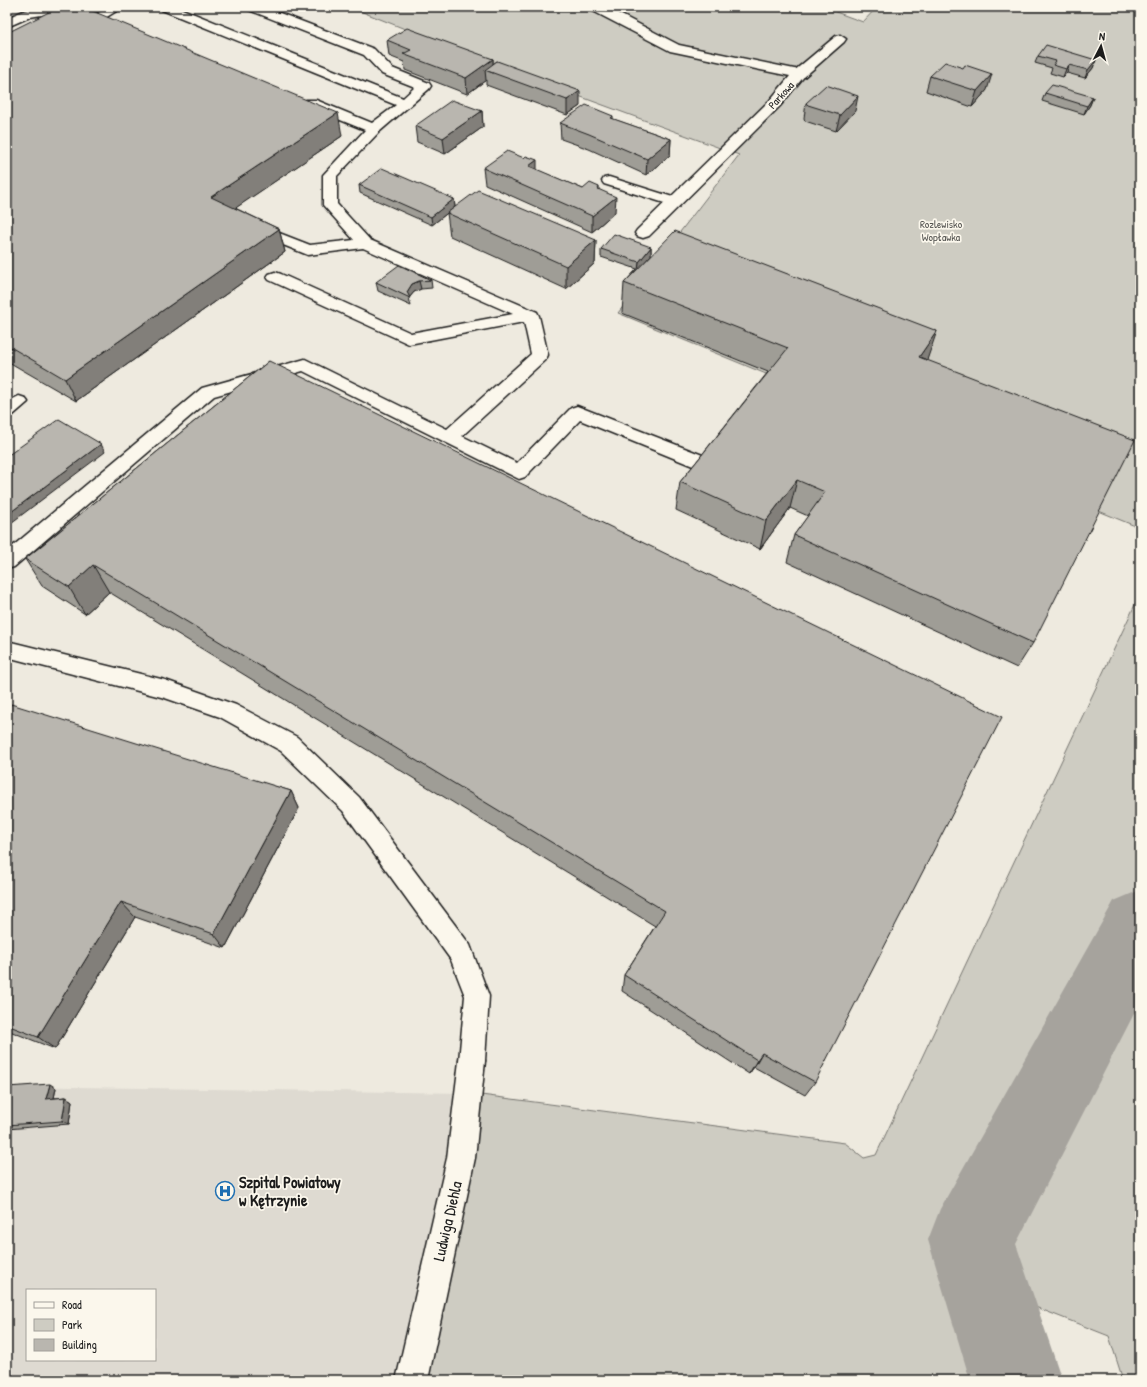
<svg xmlns="http://www.w3.org/2000/svg" width="1147" height="1387" viewBox="0 0 1147 1387" font-family="'Patrick Hand',sans-serif">
	<style>
		.built { fill: #dedad1; fill-rule: evenodd }
		.green { fill: #ceccc2; stroke: #75746f }
		.lines { fill: none; stroke-linecap: round; stroke-linejoin: round }
		.river { fill: #a6a39d; fill-rule: evenodd }
		.lane-casing { stroke: #1c1c1c; stroke-width: 3 }
		.street-casing { stroke: #1c1c1c; stroke-width: 3 }
		.lane { fill: #fbf7ec; fill-rule: evenodd }
		.street { fill: #fbf7ec; fill-rule: evenodd }
		.wall { fill: #9f9d96; stroke: #1c1c1c }
		.shaded-wall { fill: #827f7a; stroke: #1c1c1c }
		.building { fill: #b9b6af; stroke: #1c1c1c }
		.labels { text-anchor: middle; dominant-baseline: central; stroke-width: 3.5; stroke-linejoin: round; paint-order: stroke }
		.far-street-label { font-size: 11px; fill: #1c1c1c; stroke: #fbf7ec }
		.far-park-label { font-size: 11px; fill: #51514e; stroke: #fbf7ec }
		.near-poi-label { font-size: 16px; font-weight: bold; fill: #1c1c1c; stroke: #fbf7ec; text-anchor: start }
		.near-street-label { font-size: 16px; fill: #1c1c1c; stroke: #fbf7ec }
	</style>
	<rect width="100%" height="100%" fill="#eeeadf"/>
	<filter id="ink" filterUnits="userSpaceOnUse"><feTurbulence type="fractalNoise" baseFrequency=".025" numOctaves="2"/><feDisplacementMap in="SourceGraphic" scale="8" xChannelSelector="R" yChannelSelector="G"/><feConvolveMatrix kernelMatrix="1 2 1 2 8 2 1 2 1" color-interpolation-filters="sRGB"/></filter>
	<g filter="url(#ink)">
		<!-- built -->
		<path class="built" d="M 7,1086 L 466,1093 L 401,1380 L 7,1380 ZM 27,1290 L 155,1290 L 155,1360 L 27,1360 Z"/>
		<!-- green -->
		<path class="green" d="M 350,7 L 822,7 L 863,22 L 877,7 L 1140,7 L 1140,528 L 618,313 L 739,155 L 505,69 Z
			M 1140,594 L 1140,1380 L 1123,1380 L 1109,1336 L 987,1288 L 1016,1380 L 401,1380 L 466,1093 L 845,1143 L 864,1158 L 876,1155 Z"/>
		<g class="lines">
			<!-- river -->
			<path class="river" d="M 1140,890 L 1140,1002 L 1016,1244 L 1062,1380 L 970,1380 L 928,1240 L 940,1209 L 1114,901 Z"/>
			<!-- lane casing -->
			<g class="lane-casing">
				<path id="lane" d="M 45,7 L 81,7 L 86,8 L 88,11 L 82,15 L 64,11 L 30,17 L 7,27 L 7,18 L 23,11 Z
					M 107,7 L 123,7 L 105,18 L 97,18 L 95,15 Z
					M 160,7 L 177,7 L 403,98 L 415,87 L 382,74 L 364,55 L 249,10 L 247,7 L 264,7 L 374,49 L 392,68 L 429,83 L 431,86 L 429,89 L 379,132 L 337,176 L 337,204 L 370,240 L 537,312 L 539,316 L 548,355 L 546,359 L 462,436 L 517,463 L 571,408 L 577,406 L 705,456 L 708,461 L 705,466 L 699,467 L 693,466 L 580,420 L 525,477 L 519,479 L 303,371 L 214,396 L 14,567 L 7,569 L 7,551 L 202,388 L 305,359 L 447,429 L 531,354 L 524,322 L 409,344 L 269,280 L 267,277 L 269,274 L 275,272 L 281,274 L 411,333 L 513,314 L 363,248 L 308,255 L 251,232 L 248,229 L 251,226 L 256,224 L 310,245 L 354,240 L 323,205 L 323,175 L 365,130 L 306,106 L 304,103 L 306,100 L 316,100 L 372,123 L 396,105 L 162,10 Z
					M 840,35 L 846,39 L 844,42 L 804,77 L 794,77 L 792,74 L 794,71 L 836,36 Z
					M 609,177 L 679,199 L 681,202 L 679,205 L 674,206 L 604,184 L 602,181 L 604,178 Z
					M 19,396 L 25,398 L 28,402 L 13,415 L 7,417 L 7,402 Z
					M 7,641 L 165,680 L 236,705 L 297,737 L 359,797 L 470,945 L 489,996 L 485,1061 L 481,1070 L 472,1074 L 463,1070 L 459,1061 L 465,996 L 451,960 L 343,811 L 281,751 L 220,717 L 165,698 L 7,657 Z"/>
			</g>
			<!-- street casing -->
			<g class="street-casing">
				<path id="street" d="M 590,7 L 606,7 L 679,45 L 799,70 L 804,71 L 806,74 L 780,106 L 649,236 L 643,238 L 637,236 L 635,233 L 637,230 L 770,100 L 790,76 L 670,51 L 591,10 Z
					M 472,1048 L 482,1051 L 485,1061 L 475,1158 L 428,1380 L 396,1380 L 447,1158 L 459,1061 L 462,1051 Z"/>
			</g>
			<!-- lane -->
			<use href="#lane" class="lane"/>
			<!-- street -->
			<use href="#street" class="street"/>
		</g>
		<!-- wall -->
		<path class="wall" d="M 7,33 L 342,136 L 235,208 L 279,229 L 285,252 L 76,401 L 7,361 Z
			M 387,40 L 493,59 L 493,64 L 497,61 L 580,106 L 567,115 L 486,85 L 486,80 L 467,94 L 405,70 L 404,62 L 389,56 Z
			M 1038,56 L 1096,60 L 1093,68 L 1085,78 L 1067,73 L 1063,77 L 1050,73 L 1052,68 L 1035,63 Z
			M 930,76 L 987,90 L 972,107 L 926,91 Z
			M 1045,93 L 1093,97 L 1090,105 L 1084,114 L 1042,101 Z
			M 806,103 L 855,111 L 836,131 L 805,121 L 804,118 Z
			M 482,111 L 483,127 L 445,154 L 417,142 L 415,126 Z
			M 613,116 L 613,119 L 671,139 L 670,155 L 646,175 L 589,149 L 561,139 L 560,123 Z
			M 483,168 L 537,170 L 583,189 L 599,187 L 599,189 L 615,212 L 592,232 L 485,184 Z
			M 359,185 L 454,199 L 455,207 L 432,225 L 360,193 Z
			M 447,213 L 596,240 L 595,263 L 566,289 L 450,236 Z
			M 651,247 L 651,255 L 646,260 L 927,360 L 1033,643 L 1017,668 L 787,562 L 794,535 L 808,516 L 790,508 L 760,549 L 676,510 L 680,482 L 768,372 L 622,313 L 624,283 L 637,269 L 601,257 L 601,249 Z
			M 431,280 L 432,288 L 421,289 L 414,292 L 409,298 L 411,306 L 378,291 L 376,282 Z
			M 269,361 L 815,1082 L 805,1095 L 754,1067 L 749,1074 L 622,991 L 624,975 L 655,926 L 109,592 L 85,614 L 42,586 L 25,559 Z
			M 7,710 L 291,791 L 299,808 L 225,948 L 135,917 L 55,1049 L 7,1030 Z
			M 7,1087 L 56,1088 L 54,1098 L 66,1097 L 72,1101 L 69,1124 L 7,1129 Z"/>
		<!-- shaded-wall -->
		<path class="shaded-wall" d="M 493,59 L 493,73 L 485,70 L 486,80 L 467,94 L 466,78 Z
			M 1096,60 L 1093,68 L 1085,78 L 1088,70 Z
			M 1069,65 L 1067,73 L 1063,77 L 1066,69 Z
			M 992,74 L 987,90 L 972,107 L 977,91 Z
			M 580,91 L 580,106 L 567,115 L 567,100 Z
			M 858,96 L 855,111 L 836,131 L 840,115 Z
			M 1093,97 L 1090,105 L 1084,114 L 1087,106 Z
			M 482,111 L 483,127 L 445,154 L 443,138 Z
			M 338,113 L 342,136 L 218,220 L 211,197 Z
			M 671,139 L 670,155 L 646,175 L 647,159 Z
			M 537,160 L 537,176 L 529,166 Z
			M 616,197 L 615,212 L 592,232 L 592,216 Z
			M 454,199 L 455,207 L 432,225 L 431,217 Z
			M 279,229 L 285,252 L 76,401 L 65,379 Z
			M 596,240 L 595,263 L 566,289 L 566,266 Z
			M 651,247 L 651,255 L 638,270 L 639,262 Z
			M 419,281 L 421,289 L 414,292 L 409,298 L 407,292 L 412,284 Z
			M 937,331 L 927,360 L 919,357 Z
			M 101,444 L 105,452 L 7,526 L 7,515 Z
			M 797,480 L 790,508 L 760,549 L 766,521 Z
			M 93,565 L 109,592 L 85,614 L 69,587 Z
			M 291,791 L 299,808 L 225,948 L 214,934 Z
			M 121,902 L 135,917 L 55,1049 L 38,1037 Z
			M 762,1053 L 754,1067 L 749,1074 L 757,1060 Z
			M 50,1084 L 56,1088 L 53,1103 L 46,1099 Z
			M 66,1097 L 72,1101 L 69,1124 L 62,1121 Z"/>
		<!-- building -->
		<path class="building" d="M 59,7 L 83,7 L 338,113 L 211,197 L 279,229 L 65,379 L 7,345 L 7,33 Z
			M 407,28 L 493,59 L 466,78 L 403,54 L 411,50 L 387,40 Z
			M 1046,45 L 1096,60 L 1088,70 L 1069,65 L 1066,69 L 1053,65 L 1056,61 L 1038,56 Z
			M 497,61 L 580,91 L 567,100 L 485,70 Z
			M 945,62 L 963,68 L 965,65 L 992,74 L 977,91 L 930,76 Z
			M 826,85 L 858,96 L 840,115 L 808,105 L 806,103 Z
			M 1052,85 L 1093,97 L 1087,106 L 1045,93 Z
			M 452,100 L 482,111 L 443,138 L 415,126 Z
			M 586,105 L 613,116 L 611,118 L 671,139 L 647,159 L 589,134 L 560,123 Z
			M 507,151 L 524,158 L 526,156 L 537,160 L 529,166 L 583,189 L 590,183 L 599,187 L 598,189 L 616,197 L 592,216 L 483,168 Z
			M 382,168 L 454,199 L 431,217 L 359,185 Z
			M 478,190 L 596,240 L 566,266 L 447,213 Z
			M 675,231 L 937,331 L 919,357 L 1135,440 L 1033,643 L 794,535 L 825,492 L 797,480 L 766,521 L 680,482 L 788,348 L 624,283 Z
			M 614,234 L 651,247 L 639,262 L 601,249 Z
			M 399,265 L 431,280 L 419,281 L 412,284 L 407,292 L 410,298 L 376,282 Z
			M 269,361 L 1002,717 L 815,1082 L 762,1053 L 757,1060 L 624,975 L 665,911 L 93,565 L 69,587 L 25,559 Z
			M 59,419 L 101,444 L 7,515 L 7,456 Z
			M 11,704 L 291,791 L 214,934 L 121,902 L 38,1037 L 7,1025 L 7,710 Z
			M 50,1084 L 46,1099 L 66,1097 L 62,1121 L 7,1125 L 7,1087 Z"/>
	</g>
	<!-- icons -->
	<defs>
		<g id="hospital-ring" transform="scale(1)"><circle r="9.5" fill="#fbf7ec" stroke="#1f6fb2" stroke-width="1.5"/><path d="M-5-5h3v3.5h4V-5h3V5h-3V1.5h-4V5h-3Z" fill="#1f6fb2"/></g>
	</defs>
	<g fill-rule="evenodd">
		<use href="#hospital-ring" x="225" y="1191"/>
	</g>
	<g class="labels">
		<!-- far-street labels -->
		<g class="far-street-label">
			<text transform="translate(781 95) rotate(-48)">Parkowa</text>
		</g>
		<!-- far-park labels -->
		<g class="far-park-label">
			<text x="941" y="224">Rozlewisko<tspan x="941" dy="13">Wopławka</tspan></text>
		</g>
		<!-- near-poi labels -->
		<g class="near-poi-label">
			<text x="239" y="1182">Szpital Powiatowy<tspan x="239" dy="18">w Kętrzynie</tspan></text>
		</g>
		<!-- near-street labels -->
		<g class="near-street-label">
			<text transform="translate(447 1221) rotate(-77)">Ludwiga Diehla</text>
		</g>
	</g>
	<!-- margin -->
	<rect width="1147" height="1387" fill="none" stroke="#fbf7ec" stroke-width="24"/>
	<rect x="12" y="12" width="1123" height="1363" fill="none" stroke="#1c1c1c" stroke-width="1.5" filter="url(#ink)"/>
	<!-- legend -->
	<rect x="26" y="1289" width="130" height="72" fill="#fbf7ec" stroke="#a29f99"/>
	<rect x="34" y="1302" width="20" height="6" fill="#fbf7ec" stroke="#a29f99"/>
	<text x="62" y="1309" font-size="12" fill="#1c1c1c">Road</text>
	<rect x="34" y="1319" width="20" height="12" fill="#ceccc2" stroke="#a29f99"/>
	<text x="62" y="1329" font-size="12" fill="#1c1c1c">Park</text>
	<rect x="34" y="1339" width="20" height="12" fill="#b9b6af" stroke="#a29f99"/>
	<text x="62" y="1349" font-size="12" fill="#1c1c1c">Building</text>
	<!-- north arrow -->
	<g transform="translate(1101 46) rotate(6)" stroke="#fbf7ec" stroke-width="3" paint-order="stroke">
	<path d="M0-3L7 15L0 10L-7 15Z" fill="#1c1c1c"/>
	<text y="-6" font-size="11" font-weight="bold" text-anchor="middle" fill="#1c1c1c">N</text>
	</g>
</svg>
